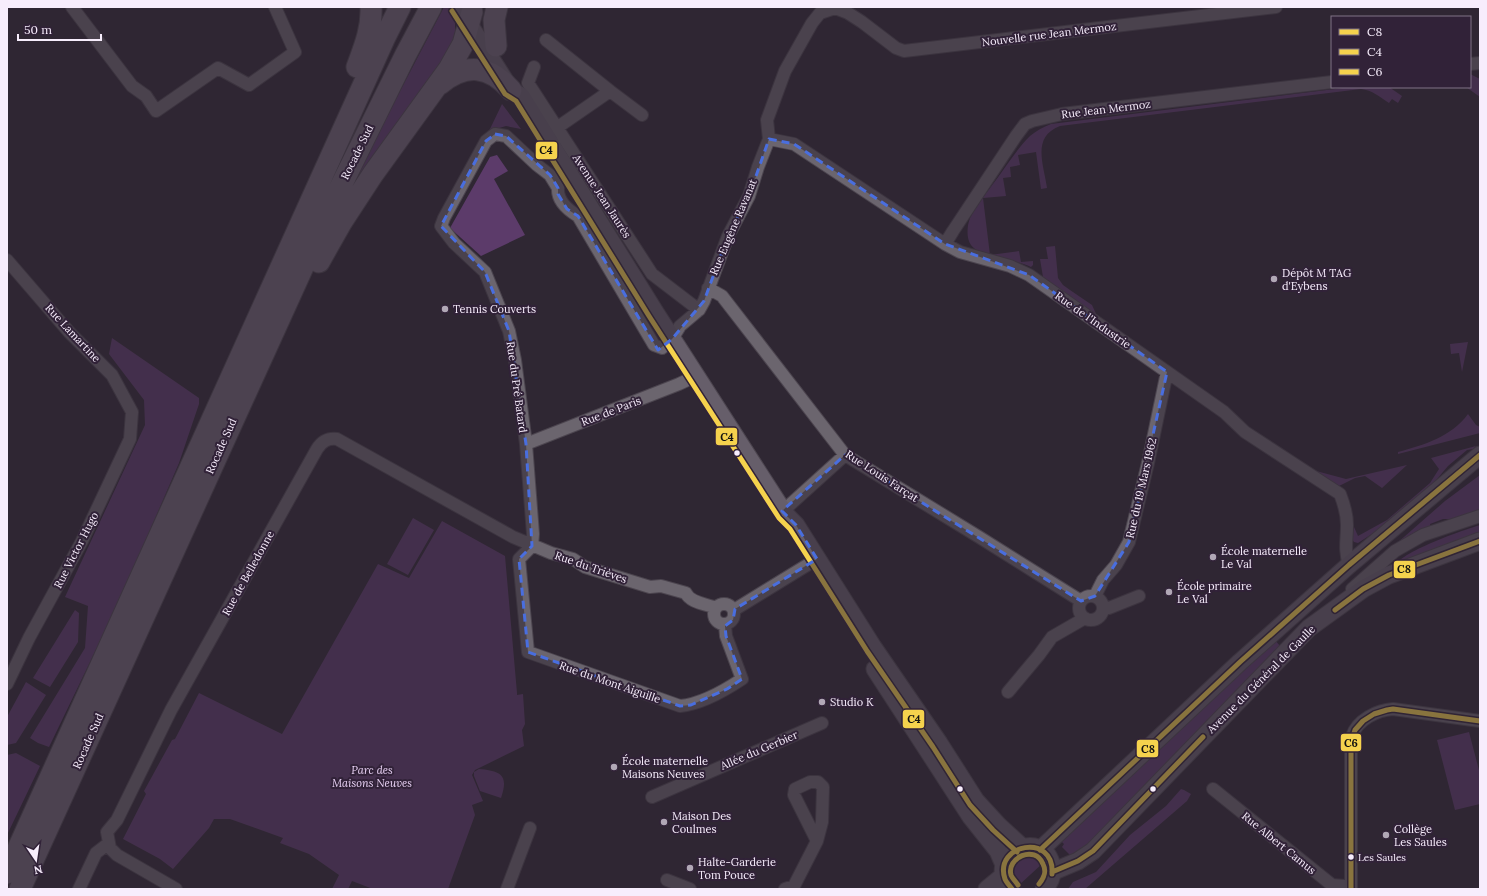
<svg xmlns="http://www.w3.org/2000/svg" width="1487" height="896" viewBox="0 0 1487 896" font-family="Lora,serif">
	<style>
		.green { fill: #5c3b6a }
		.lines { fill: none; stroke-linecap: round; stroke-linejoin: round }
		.street-casing { stroke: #4c454f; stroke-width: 14 }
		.secondary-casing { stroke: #4c454f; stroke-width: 19 }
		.highway-casing { stroke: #4c454f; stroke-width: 23 }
		.street { stroke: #6b656e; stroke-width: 12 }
		.secondary { stroke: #665e6a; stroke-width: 17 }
		.highway { stroke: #6f6574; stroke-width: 21 }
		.bus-1-casing { stroke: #312238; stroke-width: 8 }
		.bus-2-casing { stroke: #312238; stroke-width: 8 }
		.bus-3-casing { stroke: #312238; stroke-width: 8 }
		.bus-1 { stroke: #f5d24d; stroke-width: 5 }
		.bus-2 { stroke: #f5d24d; stroke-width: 5 }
		.bus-3 { stroke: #f5d24d; stroke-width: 5 }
		.marked { fill: none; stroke: #496edf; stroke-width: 3; stroke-dasharray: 8 5; stroke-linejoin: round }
		.poi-dot { fill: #b1a8b6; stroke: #312238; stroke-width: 1.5 }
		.bus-dot { fill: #f7edfc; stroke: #312238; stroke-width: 1.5 }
		.labels { text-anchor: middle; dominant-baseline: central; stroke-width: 4; stroke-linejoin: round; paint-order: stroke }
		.bus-label { font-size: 10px; fill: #f7edfc; stroke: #312238; text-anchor: start }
		.street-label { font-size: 11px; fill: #f7edfc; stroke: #312238 }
		.poi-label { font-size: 11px; fill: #f7edfc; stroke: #312238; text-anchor: start }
		.park-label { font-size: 11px; font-style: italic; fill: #e9d2f5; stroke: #312238 }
		.line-badge { stroke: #312238; stroke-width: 1.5 }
		.pale-badge-label { font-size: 11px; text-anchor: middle; font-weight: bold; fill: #111 }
	</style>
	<rect width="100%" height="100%" fill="#2f2733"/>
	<!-- green -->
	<path class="green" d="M 444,7 L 448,7 L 455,19 L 455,32 L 448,57 L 323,238 Z
		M 1470,74 L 1480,79 L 1480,97 L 1466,87 L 1470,87 Z
		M 1351,87 L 1389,87 L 1402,96 L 1398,103 L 1392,99 L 1389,103 C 1380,97 1372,90 1361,89 L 1060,126 C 1031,137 1044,165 1047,188 L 1041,189 L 1036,152 L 1018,155 L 1020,165 L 1010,167 L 1011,177 L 1003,178 L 1006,196 L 983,198 L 990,255 L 1019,251 L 1021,262 L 1033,261 L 1033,265 L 1031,267 C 1016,259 979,257 971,245 C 966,238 967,226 970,218 C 977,205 987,192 996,180 C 1007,165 1017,149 1030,136 C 1036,131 1043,127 1051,124 Z
		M 502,104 L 521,129 L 506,126 L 489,131 Z
		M 497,155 L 508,171 L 494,179 L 525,235 L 481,256 L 450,228 L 490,157 Z
		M 1055,246 L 1058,278 L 1063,285 L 1070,290 L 1092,305 L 1097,316 L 1043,277 L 1040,259 L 1048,259 L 1046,247 Z
		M 112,338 L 199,398 L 199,404 L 179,463 L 119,602 L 49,747 L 38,743 L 30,738 L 85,648 L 88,606 L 65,597 L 145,425 L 144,400 L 109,354 Z
		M 1468,342 L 1462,372 L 1459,353 L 1451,354 L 1450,344 Z
		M 1468,414 L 1476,425 L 1480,427 L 1480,433 L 1398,454 L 1398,452 C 1424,445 1451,437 1468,414 Z
		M 1476,446 L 1473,449 L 1467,450 L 1448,466 L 1432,485 L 1384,526 L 1358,543 L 1354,542 L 1352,539 L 1354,527 L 1358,536 L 1387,520 L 1430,483 L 1439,469 L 1431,458 Z
		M 1407,465 L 1382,488 L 1365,476 L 1355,478 L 1339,486 L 1305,468 L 1346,479 Z
		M 1480,475 L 1480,512 L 1460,519 L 1443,519 L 1430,524 L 1431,527 L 1396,544 L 1445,501 Z
		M 413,518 L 434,530 L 408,575 L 387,564 Z
		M 442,521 L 505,556 L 517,693 L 517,695 L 523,694 L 525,724 L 522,730 L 524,746 L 475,770 L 472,775 L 483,801 L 472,805 L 475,815 L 448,889 L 373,889 L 352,881 L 348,889 L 332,889 L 339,875 L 309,854 L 280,843 L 283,838 L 230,819 L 214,819 L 209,828 L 173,869 L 160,859 L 123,839 L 146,794 L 144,791 L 172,740 L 175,739 L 199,693 L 282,734 L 378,564 L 409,578 Z
		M 1480,525 L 1480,538 L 1395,567 C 1397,553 1466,529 1480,525 Z
		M 75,610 L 79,613 L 78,642 L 50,687 L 33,678 Z
		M 1275,640 L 1280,646 L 1088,847 L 1072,857 L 1062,847 L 1064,844 L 1059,839 L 1180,723 L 1186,725 Z
		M 26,682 L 46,695 L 16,743 L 7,745 L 7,717 Z
		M 1469,732 L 1480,774 L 1480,804 L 1455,810 L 1437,740 Z
		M 16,753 L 40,766 L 7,835 L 7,755 Z
		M 479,769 C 501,771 509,775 501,798 L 480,791 L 474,776 L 474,772 Z
		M 1181,789 L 1184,790 L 1191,794 L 1187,801 L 1085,889 L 1068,889 L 1073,882 L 1096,872 L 1130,835 L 1166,806 Z
		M 1029,855 L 1034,856 L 1043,863 L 1018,886 C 1006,870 1010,860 1029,855 Z"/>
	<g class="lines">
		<!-- street casing -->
		<g class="street-casing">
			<path id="street" d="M 72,7 L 132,86 L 146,96 L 156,111 L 218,68 L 249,85 L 295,52 L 275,7
				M 546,40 L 610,91 L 558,127
				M 1470,64 L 1480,63
				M 534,67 L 528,83 L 652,274 L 699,310
				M 610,91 L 642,115
				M 769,139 L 794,144 L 945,244 L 960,252 L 1010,266 L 1029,275 L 1224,412 L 1245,432 L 1340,494 C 1344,504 1347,514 1347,525 C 1347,540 1344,549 1349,565
				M 945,244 L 953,231 L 1016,136 L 1025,124 L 1032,121 L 1062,114 L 1332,82
				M 7,260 L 69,332 L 112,375 L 132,412 L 130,439 L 82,541 L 29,638 L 7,684
				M 708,288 L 722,296 L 845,455 L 979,537 L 1081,601
				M 526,444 L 679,384 L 696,376
				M 783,511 L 845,455
				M 532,546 L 533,534 L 526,444 L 515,360 L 509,331 L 485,272 L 454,243 L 441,226 L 444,218 L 486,141 L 495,134 L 506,136 L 537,165 L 550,175 L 558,188 C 557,201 568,210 578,216 L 654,345 L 662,348 L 672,339 L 680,326 L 699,310 L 704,301 L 728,236 L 749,196 L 758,167 L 769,139 L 767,120 L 785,71 L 812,23 L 820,13 L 835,8 L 848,13 L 862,22 L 896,48 L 904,51 L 1276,7
				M 532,546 L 519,559 L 528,652 L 680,706 C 702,704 724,691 742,679 L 726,636 L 725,625
				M 1352,589 L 1395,551 L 1423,535 L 1480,516
				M1079 608a12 12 0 1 1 24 0a12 12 0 1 1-24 0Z
				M 1095,596 L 1103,580 L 1116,565 L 1129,542 L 1148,463 L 1167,372
				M714 614a10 10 0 1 1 20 0a10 10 0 1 1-20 0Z
				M 1104,607 L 1109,608 L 1139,596
				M 734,610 L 817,559
				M 1008,692 L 1039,655 L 1052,637 L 1085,618
				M 1213,789 L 1332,885 L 1345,886 L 1347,889
				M 652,797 L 822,723
				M 667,880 L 690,889
				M 79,889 L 96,853 L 109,843
				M 176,889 L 117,855 L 110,848 L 107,832 L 117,820 L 171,710 L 317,449 C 322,441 328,438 337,439 L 513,537 L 551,553 L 573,559 L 585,567 L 650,587 L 661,586 L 686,593 C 690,603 707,604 716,608
				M 507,889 L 530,828
				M 785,889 L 794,886 L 817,841 L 822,822 L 823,787 L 818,782 L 810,782 L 795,789 L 794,795 L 817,841
				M 1351,889 L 1351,749 C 1351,745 1351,740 1352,736 C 1357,720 1377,710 1393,709 L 1480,721"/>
		</g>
		<!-- secondary casing -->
		<g class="secondary-casing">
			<path id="secondary" d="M 458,7 L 511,90 L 521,96 L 655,312 L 785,514 L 796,525 L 873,647 L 939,743 L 976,801 L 998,825 L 1022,847
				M 875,669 L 971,817 L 998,851 L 1004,865
				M 1040,850 L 1240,662 L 1349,565 L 1480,455
				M 1052,872 L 1078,861 L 1093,851 L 1309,628 L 1363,589 L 1389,575 L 1480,541
				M 987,889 L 1004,875
				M 1012,889 C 980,856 1045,825 1052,867 C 1053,875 1050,883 1044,889"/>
		</g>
		<!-- highway casing -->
		<g class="highway-casing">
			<path id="highway" d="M 496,46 L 494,20 L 497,7
				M 357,67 C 364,48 372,29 371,7
				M 440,84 C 466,63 489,65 511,90
				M 319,262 L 341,223 L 373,174 L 449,69 L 463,44 L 472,12
				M 7,873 L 385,37 L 400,7
				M 20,889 L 328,212 L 405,56 L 431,7"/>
		</g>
		<!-- street -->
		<use href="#street" class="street"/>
		<!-- secondary -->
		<use href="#secondary" class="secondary"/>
		<!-- highway -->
		<use href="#highway" class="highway"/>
		<!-- bus-1 casing -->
		<g class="bus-1-casing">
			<path id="bus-1" d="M 1335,610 L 1363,589 L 1389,575 L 1480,541
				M 1040,850 L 1240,662 L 1349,565 L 1480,455
				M 1052,872 L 1078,861 L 1093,851 L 1203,737
				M 1012,889 C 1010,886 1006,882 1005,879 C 993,844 1055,832 1052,874"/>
		</g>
		<!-- bus-2 casing -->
		<g class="bus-2-casing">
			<path id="bus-2" d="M 452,11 L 505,94 L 516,101 L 649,316 L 779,518 L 790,529 L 867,651 L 933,747 L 970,805 L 993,830 L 1017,852
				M 1018,885 C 1016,882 1012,878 1011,875 C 1006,858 1035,844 1043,864 C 1047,872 1044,878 1039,884"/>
		</g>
		<!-- bus-3 casing -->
		<g class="bus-3-casing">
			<path id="bus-3" d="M 1351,889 L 1351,742 L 1355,730 L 1363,721 L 1374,714 L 1387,710 L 1393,709 L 1480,721"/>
		</g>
		<!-- bus-1 -->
		<use href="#bus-1" class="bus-1"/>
		<!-- bus-2 -->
		<use href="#bus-2" class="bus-2"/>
		<!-- bus-3 -->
		<use href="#bus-3" class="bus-3"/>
	</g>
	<!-- marked area -->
	<path d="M0 0H1487V896H0ZM 495,134 L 506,136 L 550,175 L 558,188 L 558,194 L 567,209 L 578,216 L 658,350 L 672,339 L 704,301 L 728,236 L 749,196 L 769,139 L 794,144 L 945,244 L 1029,275 L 1167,372 L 1129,542 L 1095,596 L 1081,601 L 845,455 L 782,511 L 796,525 L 817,559 L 735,609 L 733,620 L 725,626 L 726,636 L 742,679 L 727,689 L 691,705 L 680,706 L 528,652 L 519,559 L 532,546 L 526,444 L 509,331 L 485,272 L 441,226 L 486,141 Z" fill="#2f2733" fill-opacity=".55" fill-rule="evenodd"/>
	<path class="marked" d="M 495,134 L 506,136 L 550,175 L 558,188 L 558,194 L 567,209 L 578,216 L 658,350 L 672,339 L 704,301 L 728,236 L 749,196 L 769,139 L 794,144 L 945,244 L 1029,275 L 1167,372 L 1129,542 L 1095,596 L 1081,601 L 845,455 L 782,511 L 796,525 L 817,559 L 735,609 L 733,620 L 725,626 L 726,636 L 742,679 L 727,689 L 691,705 L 680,706 L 528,652 L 519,559 L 532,546 L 526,444 L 509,331 L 485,272 L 441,226 L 486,141 Z"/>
	<!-- markers -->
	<g class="poi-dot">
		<circle cx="1274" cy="279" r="4"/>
		<circle cx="445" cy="309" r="4"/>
		<circle cx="1213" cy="557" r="4"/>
		<circle cx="1169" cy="592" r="4"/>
		<circle cx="822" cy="702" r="4"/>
		<circle cx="614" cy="767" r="4"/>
		<circle cx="664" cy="822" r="4"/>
		<circle cx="1386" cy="835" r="4"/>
		<circle cx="690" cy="868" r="4"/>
	</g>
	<g class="bus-dot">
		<circle cx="737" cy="453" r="3.5"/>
		<circle cx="960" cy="789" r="3.5"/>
		<circle cx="1153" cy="789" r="3.5"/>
		<circle cx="1351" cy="857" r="3.5"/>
	</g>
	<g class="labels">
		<!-- bus labels -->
		<g class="bus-label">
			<text x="1358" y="857">Les Saules</text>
		</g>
		<!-- street labels -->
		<g class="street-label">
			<text transform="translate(1049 34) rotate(-7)">Nouvelle rue Jean Mermoz</text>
			<text transform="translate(1106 109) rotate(-7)">Rue Jean Mermoz</text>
			<text transform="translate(357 152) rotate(-64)">Rocade Sud</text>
			<text transform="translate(602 196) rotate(57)">Avenue Jean Jaurès</text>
			<text transform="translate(733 227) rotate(-67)">Rue Eugène Ravanat</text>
			<text transform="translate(1093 320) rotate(35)">Rue de l'Industrie</text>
			<text transform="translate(73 333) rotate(47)">Rue Lamartine</text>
			<text transform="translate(517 387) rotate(82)">Rue du Pré Batard</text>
			<text transform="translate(611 411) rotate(-21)">Rue de Paris</text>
			<text transform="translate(221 446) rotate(-66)">Rocade Sud</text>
			<text transform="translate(882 476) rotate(33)">Rue Louis Farçat</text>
			<text transform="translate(1141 488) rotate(-77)">Rue du 19 Mars 1962</text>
			<text transform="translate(76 550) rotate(-63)">Rue Victor Hugo</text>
			<text transform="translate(591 567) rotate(19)">Rue du Trièves</text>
			<text transform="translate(248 573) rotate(-61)">Rue de Belledonne</text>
			<text transform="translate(1261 679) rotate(-45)">Avenue du Général de Gaulle</text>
			<text transform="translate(610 682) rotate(19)">Rue du Mont Aiguille</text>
			<text transform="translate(88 741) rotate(-66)">Rocade Sud</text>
			<text transform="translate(759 750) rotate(-23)">Allée du Gerbier</text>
			<text transform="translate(1279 843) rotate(39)">Rue Albert Camus</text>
		</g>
		<!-- poi labels -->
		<g class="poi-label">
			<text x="1282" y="273">Dépôt M TAG<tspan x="1282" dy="13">d'Eybens</tspan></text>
			<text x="453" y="309">Tennis Couverts</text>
			<text x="1221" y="551">École maternelle<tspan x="1221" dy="13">Le Val</tspan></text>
			<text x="1177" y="586">École primaire<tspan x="1177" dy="13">Le Val</tspan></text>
			<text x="830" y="702">Studio K</text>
			<text x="622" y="761">École maternelle<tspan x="622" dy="13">Maisons Neuves</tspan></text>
			<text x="672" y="816">Maison Des<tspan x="672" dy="13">Coulmes</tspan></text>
			<text x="1394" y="829">Collège<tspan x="1394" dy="13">Les Saules</tspan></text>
			<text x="698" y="862">Halte-Garderie<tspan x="698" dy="13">Tom Pouce</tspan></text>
		</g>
		<!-- park labels -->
		<g class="park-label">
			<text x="372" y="770">Parc des<tspan x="372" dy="13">Maisons Neuves</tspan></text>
		</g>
	</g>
	<g class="line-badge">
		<rect x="535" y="141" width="23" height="19" rx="4" fill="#f5d24d"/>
		<rect x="715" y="427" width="23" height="19" rx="4" fill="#f5d24d"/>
		<rect x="1393" y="560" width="23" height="19" rx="4" fill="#f5d24d"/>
		<rect x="902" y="709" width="23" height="20" rx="4" fill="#f5d24d"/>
		<rect x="1340" y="733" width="22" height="19" rx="4" fill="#f5d24d"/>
		<rect x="1136" y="739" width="23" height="19" rx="4" fill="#f5d24d"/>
	</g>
	<g class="pale-badge-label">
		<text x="546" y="154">C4</text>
		<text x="727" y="441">C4</text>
		<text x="1404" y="573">C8</text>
		<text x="914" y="723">C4</text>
		<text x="1351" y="747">C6</text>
		<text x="1148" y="753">C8</text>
	</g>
	<!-- border -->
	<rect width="1487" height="896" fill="none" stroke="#f7edfc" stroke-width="16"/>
	<!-- legend -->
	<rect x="1331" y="16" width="140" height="72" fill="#312238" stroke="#807386"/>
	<rect x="1339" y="29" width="20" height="6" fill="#f5d24d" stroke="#807386"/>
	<text x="1367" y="36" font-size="12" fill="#f7edfc">C8</text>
	<rect x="1339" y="49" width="20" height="6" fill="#f5d24d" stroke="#807386"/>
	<text x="1367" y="56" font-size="12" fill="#f7edfc">C4</text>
	<rect x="1339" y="69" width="20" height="6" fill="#f5d24d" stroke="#807386"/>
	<text x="1367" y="76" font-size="12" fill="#f7edfc">C6</text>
	<!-- north arrow -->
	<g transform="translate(36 860) rotate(167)" stroke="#312238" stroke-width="3" paint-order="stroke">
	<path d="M0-3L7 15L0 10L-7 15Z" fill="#f7edfc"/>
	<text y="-6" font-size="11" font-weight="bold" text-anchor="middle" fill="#f7edfc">N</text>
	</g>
	<!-- scale -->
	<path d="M18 34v6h83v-6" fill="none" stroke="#f7edfc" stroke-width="2"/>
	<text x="24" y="34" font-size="12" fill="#f7edfc" stroke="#312238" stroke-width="3" paint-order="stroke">50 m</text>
</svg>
